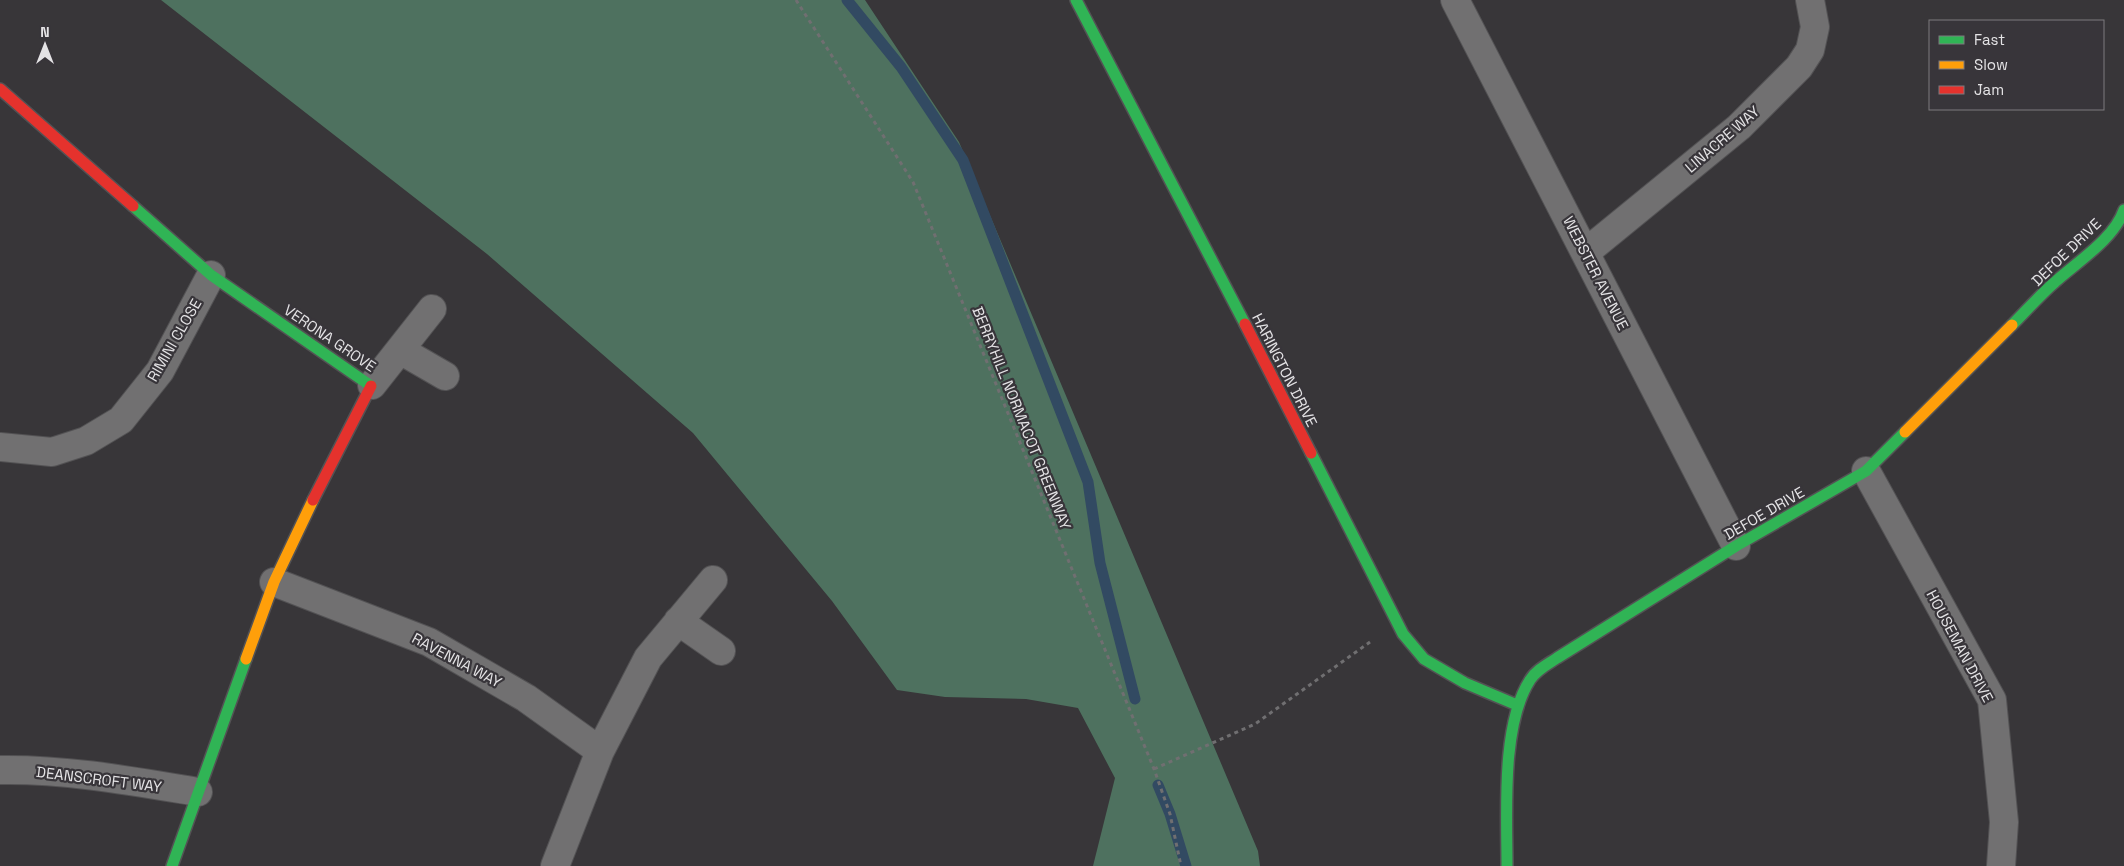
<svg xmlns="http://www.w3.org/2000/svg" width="2124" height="866" viewBox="0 0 2124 866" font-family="'Space Grotesk',sans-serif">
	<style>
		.forest { fill: #4e715f }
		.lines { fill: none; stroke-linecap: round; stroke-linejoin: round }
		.stream { stroke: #324a62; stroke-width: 11 }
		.street-casing { stroke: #535254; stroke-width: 30 }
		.fast-casing { stroke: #535254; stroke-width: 14 }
		.slow-casing { stroke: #535254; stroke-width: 14 }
		.jam-casing { stroke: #535254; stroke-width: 14 }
		.path { stroke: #706f71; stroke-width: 3; stroke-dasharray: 4 4; stroke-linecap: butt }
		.street { stroke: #717071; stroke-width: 28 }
		.fast { stroke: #30b455; stroke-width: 11 }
		.slow { stroke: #ff9f0a; stroke-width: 11 }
		.jam { stroke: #e5322d; stroke-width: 11 }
		.labels { text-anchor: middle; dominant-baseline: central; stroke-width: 4.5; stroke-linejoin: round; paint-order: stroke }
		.street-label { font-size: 15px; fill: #e4e3e5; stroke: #38353a }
	</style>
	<rect width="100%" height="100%" fill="#383639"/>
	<!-- forest -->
	<path class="forest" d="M 161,0 L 865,0 L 959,142 L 1258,851 L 1260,866 L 1093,866 L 1115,778 L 1078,708 L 1026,699 L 945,697 L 897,690 L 832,601 L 693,433 L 487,254 Z"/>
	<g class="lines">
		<!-- stream -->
		<path class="stream" d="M 847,0 L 901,67 L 963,160 L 1088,482 L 1100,563 L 1135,699
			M 1158,785 L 1170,814 L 1186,866"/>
		<!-- street casing -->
		<g class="street-casing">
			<path id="street" d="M 1455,0 L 1736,546
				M 1586,252 L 1739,127 L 1799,67 L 1810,50 L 1815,27 L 1810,0
				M 400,350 L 445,376
				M 372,385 L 432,309
				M 0,447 L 52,452 L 86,441 L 121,420 L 160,371 L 211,275
				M 1866,471 L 1992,700 L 2004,822 L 2001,866
				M 274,582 L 429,642 L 526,698 L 600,751
				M 678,621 L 721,651
				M 0,770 C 67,769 132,781 198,792
				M 555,866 L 600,751 L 648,658 L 713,580"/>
		</g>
		<!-- fast casing -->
		<g class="fast-casing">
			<path id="fast" d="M 1076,0 L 1245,324
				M 133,206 L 211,275 L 371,386
				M 2012,325 C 2026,311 2040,295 2055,282 C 2077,262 2114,239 2124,210
				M 1311,453 L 1403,634 L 1424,659 L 1465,683 L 1517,705
				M 172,866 L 246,659
				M 1507,866 C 1507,813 1501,725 1530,680 C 1536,670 1548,664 1557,658 L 1736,546 L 1866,471 L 1905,432"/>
		</g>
		<!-- slow casing -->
		<g class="slow-casing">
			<path id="slow" d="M 1905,432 L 2012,325
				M 246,659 L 274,582 L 313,500"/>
		</g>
		<!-- jam casing -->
		<g class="jam-casing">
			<path id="jam" d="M 0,89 L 133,206
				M 1245,324 L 1311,453
				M 313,500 L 371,386"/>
		</g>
		<!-- path -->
		<path class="path" d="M 796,0 L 913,182 L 1154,769 L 1170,814 L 1181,866
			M 1154,769 L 1255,724 L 1370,642"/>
		<!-- street -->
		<use href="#street" class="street"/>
		<!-- fast -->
		<use href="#fast" class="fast"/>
		<!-- slow -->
		<use href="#slow" class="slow"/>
		<!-- jam -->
		<use href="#jam" class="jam"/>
	</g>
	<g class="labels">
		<!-- street labels -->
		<g class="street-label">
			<text transform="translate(1722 139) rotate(-41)">LINACRE WAY</text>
			<text transform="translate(2066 252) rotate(-44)">DEFOE DRIVE</text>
			<text transform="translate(1596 273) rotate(63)">WEBSTER AVENUE</text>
			<text transform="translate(330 338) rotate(34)">VERONA GROVE</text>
			<text transform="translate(174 340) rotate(-60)">RIMINI CLOSE</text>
			<text transform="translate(1285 370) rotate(63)">HARINGTON DRIVE</text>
			<text transform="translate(1022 418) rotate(68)">BERRYHILL NORMACOT GREENWAY</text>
			<text transform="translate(1764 513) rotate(-30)">DEFOE DRIVE</text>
			<text transform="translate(1960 646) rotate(62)">HOUSEMAN DRIVE</text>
			<text transform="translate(457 660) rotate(28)">RAVENNA WAY</text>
			<text transform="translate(99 779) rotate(7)">DEANSCROFT WAY</text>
		</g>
	</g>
	<!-- legend -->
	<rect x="1929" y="20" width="175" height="90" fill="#38353a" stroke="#7d7b7e"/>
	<rect x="1939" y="36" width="25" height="8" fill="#30b455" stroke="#7d7b7e"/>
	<text x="1974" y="45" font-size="15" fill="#e4e3e5">Fast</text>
	<rect x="1939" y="61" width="25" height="8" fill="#ff9f0a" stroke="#7d7b7e"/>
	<text x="1974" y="70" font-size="15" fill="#e4e3e5">Slow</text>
	<rect x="1939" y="86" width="25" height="8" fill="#e5322d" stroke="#7d7b7e"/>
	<text x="1974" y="95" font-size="15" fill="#e4e3e5">Jam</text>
	<!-- north arrow -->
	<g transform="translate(45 45)" stroke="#38353a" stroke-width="4" paint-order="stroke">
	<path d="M0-4L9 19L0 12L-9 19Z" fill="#e4e3e5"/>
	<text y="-8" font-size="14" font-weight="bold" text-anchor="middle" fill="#e4e3e5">N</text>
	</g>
</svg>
